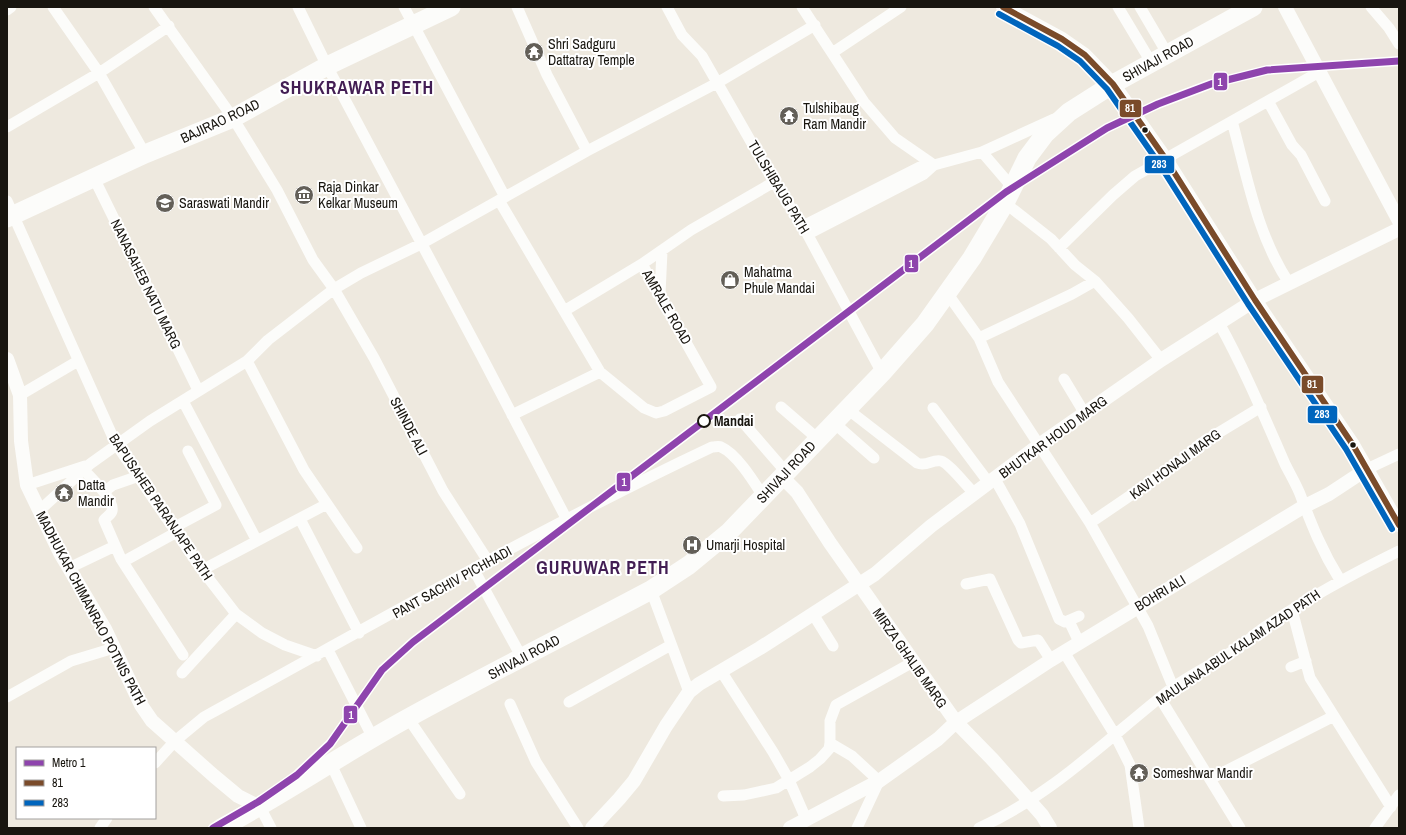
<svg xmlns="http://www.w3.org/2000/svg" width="1406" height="835" viewBox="0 0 1406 835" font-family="'Archivo Narrow',sans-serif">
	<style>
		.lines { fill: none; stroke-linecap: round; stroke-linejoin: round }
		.minor { stroke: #fcfcfa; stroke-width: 11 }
		.tertiary { stroke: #fcfcfa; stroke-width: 14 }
		.trunk { stroke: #fcfcfa; stroke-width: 19 }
		.bus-1-casing { stroke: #fff; stroke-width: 9 }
		.bus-2-casing { stroke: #fff; stroke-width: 9 }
		.bus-1 { stroke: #7a4b2a; stroke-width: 6 }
		.bus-2 { stroke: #0065bd; stroke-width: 6 }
		.metro-1-casing { stroke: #fff; stroke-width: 10 }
		.metro-1 { stroke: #8e44ad; stroke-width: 7 }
		.bus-dot { fill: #18150f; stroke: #fff; stroke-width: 1.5 }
		.stop-dot { fill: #fff; stroke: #18150f; stroke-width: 2 }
		.labels { text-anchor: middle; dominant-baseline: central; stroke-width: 4; stroke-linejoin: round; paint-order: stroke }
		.poi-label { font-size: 14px; fill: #18150f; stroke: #fff; text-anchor: start }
		.street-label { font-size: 14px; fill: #18150f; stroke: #fff }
		.stop-label { font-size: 14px; font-weight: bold; fill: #18150f; stroke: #fff; text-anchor: start }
		.district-label { font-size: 18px; font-weight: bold; letter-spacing: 1px; fill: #431e54; stroke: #fff }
		.line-badge { stroke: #fff; stroke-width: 1.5 }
		.badge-label { font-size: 11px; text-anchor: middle; font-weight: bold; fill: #fff }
	</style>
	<rect width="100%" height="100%" fill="#eee9df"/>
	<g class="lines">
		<!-- minor -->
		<path class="minor" d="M 53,7 L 99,73 L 145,154
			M 154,7 L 233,118 L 277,190 L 313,260 L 334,289 L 374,358 L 443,491 L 488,561
			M 298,7 L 327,66 L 481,355 L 567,520
			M 404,7 L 505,197
			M 517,7 L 547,75 L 587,151
			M 667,7 L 682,35 L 702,56 L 774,182 L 803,226 L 882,373
			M 802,7 L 864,102 L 895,138 L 934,165
			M 1118,7 L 1151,62
			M 1140,7 L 1167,53
			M 1371,7 L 1389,28 L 1399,44
			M 7,10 L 11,7
			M 832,53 L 901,7
			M 1268,101 L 1292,145 L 1301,155 L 1325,201
			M 1232,121 C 1247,176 1257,235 1289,283
			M 7,127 L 99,73 L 169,26
			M 982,152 L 1012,187
			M 94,178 L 198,390
			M 7,201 L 116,444 L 202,570 L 236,614 L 262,633 L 285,645 L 317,656
			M 500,202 L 600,372 L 644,408 L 656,413 L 664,411 L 711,387 L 642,264 L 564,311
			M 1005,203 L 1051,239 L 1075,265 L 1095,281 L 1128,318 L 1161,360
			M 803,226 L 920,167 L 930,167
			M 808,234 L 924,174 L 934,165 L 982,152 L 1054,119
			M 1059,248 L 1113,195 L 1135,176 L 1321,71
			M 642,264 L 691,230 L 774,182
			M 947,293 L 979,338 L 998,382 L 1090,523 L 1148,626 L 1173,687
			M 660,294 L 662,251
			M 1219,323 C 1244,368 1264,416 1285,464 C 1290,474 1296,484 1300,494 C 1312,526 1322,551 1340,580
			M 979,338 L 1072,294 L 1095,281
			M 247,361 L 304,470 L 357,548
			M 1064,379 L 1085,414
			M 20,395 L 78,361
			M 183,401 L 257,541
			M 781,407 L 818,439
			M 846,408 L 917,463 C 927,467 932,459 941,461 C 949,463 968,488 975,494
			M 933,408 L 989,483
			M 512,415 L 600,372
			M 740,419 L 786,472
			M 833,422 L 874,458
			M 1367,469 L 1399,454
			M 84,470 C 91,478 115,500 112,511 C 111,515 106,517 104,520 L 121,559 L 183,655
			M 995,479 L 1020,524 L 1059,619 L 1065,622 L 1079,616
			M 27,485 L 85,466
			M 104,492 L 113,485 L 139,476
			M 40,510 L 90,464 L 150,421 L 247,361 L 268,340 L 334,289 L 361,273 L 421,244 L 587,151 L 717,83 L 815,25
			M 300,519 L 359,633
			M 1090,523 L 1184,459 L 1200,444 L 1261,407
			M 173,528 L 216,505 L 188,451
			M 128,559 L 177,532
			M 69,568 L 115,546
			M 202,570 L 327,504
			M 474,570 L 522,658
			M 966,584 L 990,579 L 1018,640 L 1021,643 L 1038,640 L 1051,660
			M 651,590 L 689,692
			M 1292,610 L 1310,678 L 1391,807
			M 813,614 L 833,646
			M 1069,621 L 1079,642
			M 328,650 L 373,738
			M 1064,652 L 1115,735 L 1130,765 L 1139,828
			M 1291,667 L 1306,661
			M 721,671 L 773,752 L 789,780 L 806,819
			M 182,673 L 236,614
			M 7,697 L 71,661 L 114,648
			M 1160,698 L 1240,828
			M 569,702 L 671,645
			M 510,704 L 536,762 L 578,828
			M 408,718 L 460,794
			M 830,743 L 852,756 L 879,781 L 857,828
			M 330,762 L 361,828
			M 155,763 L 175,741 L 204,717 C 372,625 538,529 712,447 C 715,447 719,446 721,447 C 737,454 754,482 763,496
			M 1210,779 L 1334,716
			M 723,796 L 744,795 L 776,788 L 810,767 L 820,759 L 829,749 L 830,743 L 830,721 L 836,705 L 913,662
			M 260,807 L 271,828
			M 100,828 L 107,818
			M 979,828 C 1053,795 1109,737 1172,688 C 1193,673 1217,662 1239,647 C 1249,640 1257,632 1268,625 C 1310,597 1354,573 1399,551
			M 1375,828 L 1399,795"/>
		<!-- tertiary -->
		<path class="tertiary" d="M 1003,7 L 1062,39 L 1085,55 L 1113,84 L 1165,158 L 1255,300 L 1353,445 L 1399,525
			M 1285,7 L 1399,221
			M 7,359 L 20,395 L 21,441 L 27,485 L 60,553 L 105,629 L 141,705 L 152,721 L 214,776 L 238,796 L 260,807
			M 782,477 L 797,492 L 830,543 L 956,722 L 993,760 L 1042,815 L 1050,828
			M 592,828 L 619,799 L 634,781 L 666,726 L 689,692 L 699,684 L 760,648 L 875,574 L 931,526 L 1039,445 L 1161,360 L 1255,300 L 1399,229
			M 790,828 L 879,781 L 938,739 L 956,722 L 1051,660 L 1303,507 L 1329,494 L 1367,469"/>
		<!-- trunk -->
		<path class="trunk" d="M 7,218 L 145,154 L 233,118 L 327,66 L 451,7
			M 221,828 C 284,794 344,753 408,718 C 488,674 570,633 651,590 L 689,565 L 729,532 L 882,373 L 925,324 L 972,258 L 1005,203 L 1027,158 L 1045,134 L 1069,112 L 1113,84 L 1253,7"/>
		<!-- bus-1 casing -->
		<g class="bus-1-casing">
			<path id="bus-1" d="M 1003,7 L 1062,39 L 1085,55 L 1113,84 L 1165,158 L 1255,300 L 1353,445 L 1399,525"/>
		</g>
		<!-- bus-2 casing -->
		<g class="bus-2-casing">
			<path id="bus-2" d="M 999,14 L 1058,46 L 1080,61 L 1107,89 L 1158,162 L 1248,304 L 1346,449 L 1392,529"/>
		</g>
		<!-- bus-1 -->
		<use href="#bus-1" class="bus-1"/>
		<!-- bus-2 -->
		<use href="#bus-2" class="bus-2"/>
		<!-- metro-1 casing -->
		<g class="metro-1-casing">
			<path id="metro-1" d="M 213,828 L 258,802 L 297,775 L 330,744 L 382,670 L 413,642 L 1006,192 L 1107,128 L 1158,104 L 1211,84 L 1267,70 L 1399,61"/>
		</g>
		<!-- metro-1 -->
		<use href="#metro-1" class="metro-1"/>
	</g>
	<!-- icons -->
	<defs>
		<g id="temple-disc" transform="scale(1)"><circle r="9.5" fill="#635f58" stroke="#fff"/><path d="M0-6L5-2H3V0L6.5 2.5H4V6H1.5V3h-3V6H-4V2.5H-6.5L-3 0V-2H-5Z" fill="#fff"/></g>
		<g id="museum-disc" transform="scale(1)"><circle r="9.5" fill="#635f58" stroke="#fff"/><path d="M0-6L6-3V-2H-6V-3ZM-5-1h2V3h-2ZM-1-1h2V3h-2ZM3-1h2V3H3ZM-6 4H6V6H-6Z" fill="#fff"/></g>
		<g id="school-disc" transform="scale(1)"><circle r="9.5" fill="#635f58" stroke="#fff"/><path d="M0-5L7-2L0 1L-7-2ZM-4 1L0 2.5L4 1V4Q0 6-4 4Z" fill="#fff"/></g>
		<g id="shop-disc" transform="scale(1)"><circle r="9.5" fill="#635f58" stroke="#fff"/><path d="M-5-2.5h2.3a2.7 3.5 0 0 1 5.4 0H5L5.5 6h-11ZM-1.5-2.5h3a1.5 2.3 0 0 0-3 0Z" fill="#fff"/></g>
		<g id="hospital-disc" transform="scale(1)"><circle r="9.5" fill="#635f58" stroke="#fff"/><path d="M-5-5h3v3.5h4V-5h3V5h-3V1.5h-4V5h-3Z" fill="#fff"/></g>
	</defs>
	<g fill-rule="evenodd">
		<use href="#temple-disc" x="534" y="52"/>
		<use href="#temple-disc" x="789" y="116"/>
		<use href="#museum-disc" x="304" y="195"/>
		<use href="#school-disc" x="165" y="203"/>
		<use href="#shop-disc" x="730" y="280"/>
		<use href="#temple-disc" x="64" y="493"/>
		<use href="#hospital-disc" x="692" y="545"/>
		<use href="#temple-disc" x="1139" y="773"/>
	</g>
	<!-- markers -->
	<g class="bus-dot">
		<circle cx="1145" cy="130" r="3.5"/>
		<circle cx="1353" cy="445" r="3.5"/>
	</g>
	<circle class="stop-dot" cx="704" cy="421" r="6"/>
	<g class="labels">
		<!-- poi labels -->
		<g class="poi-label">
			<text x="548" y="44">Shri Sadguru<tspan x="548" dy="16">Dattatray Temple</tspan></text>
			<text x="803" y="108">Tulshibaug<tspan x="803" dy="16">Ram Mandir</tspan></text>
			<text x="318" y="187">Raja Dinkar<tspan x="318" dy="16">Kelkar Museum</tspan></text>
			<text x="179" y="203">Saraswati Mandir</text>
			<text x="744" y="272">Mahatma<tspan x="744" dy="16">Phule Mandai</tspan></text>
			<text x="78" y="485">Datta<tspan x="78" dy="16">Mandir</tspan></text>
			<text x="706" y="545">Umarji Hospital</text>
			<text x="1153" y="773">Someshwar Mandir</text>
		</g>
		<!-- street labels -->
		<g class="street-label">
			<text transform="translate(1158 59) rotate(-29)">SHIVAJI ROAD</text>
			<text transform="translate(220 121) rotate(-25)">BAJIRAO ROAD</text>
			<text transform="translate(779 187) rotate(59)">TULSHIBAUG PATH</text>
			<text transform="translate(146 284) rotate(64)">NANASAHEB NATU MARG</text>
			<text transform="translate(667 307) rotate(60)">AMRALE ROAD</text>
			<text transform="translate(409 426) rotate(62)">SHINDE ALI</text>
			<text transform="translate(1053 437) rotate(-36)">BHUTKAR HOUD MARG</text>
			<text transform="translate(1175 464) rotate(-36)">KAVI HONAJI MARG</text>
			<text transform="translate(786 472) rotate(-47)">SHIVAJI ROAD</text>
			<text transform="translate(161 507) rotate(56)">BAPUSAHEB PARANJAPE PATH</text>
			<text transform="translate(452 582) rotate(-29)">PANT SACHIV PICHHADI</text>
			<text transform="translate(1160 593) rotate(-31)">BOHRI ALI</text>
			<text transform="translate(91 608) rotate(62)">MADHUKAR CHIMANRAO POTNIS PATH</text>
			<text transform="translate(1238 647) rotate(-34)">MAULANA ABUL KALAM AZAD PATH</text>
			<text transform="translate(524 657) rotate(-28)">SHIVAJI ROAD</text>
			<text transform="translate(910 658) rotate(55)">MIRZA GHALIB MARG</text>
		</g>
		<!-- stop labels -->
		<g class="stop-label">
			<text x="714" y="421">Mandai</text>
		</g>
		<!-- district labels -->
		<g class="district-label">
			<text x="357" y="87">SHUKRAWAR PETH</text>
			<text x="603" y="567">GURUWAR PETH</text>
		</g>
	</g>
	<g class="line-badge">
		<rect x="1213" y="72" width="15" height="19" rx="4" fill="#8e44ad"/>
		<rect x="1119" y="99" width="23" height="19" rx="4" fill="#7a4b2a"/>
		<rect x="1144" y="155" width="31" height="19" rx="4" fill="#0065bd"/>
		<rect x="904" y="254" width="15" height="19" rx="4" fill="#8e44ad"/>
		<rect x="1301" y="375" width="23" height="19" rx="4" fill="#7a4b2a"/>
		<rect x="1307" y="405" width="31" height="19" rx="4" fill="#0065bd"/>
		<rect x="616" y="472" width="15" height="20" rx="4" fill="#8e44ad"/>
		<rect x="343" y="705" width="15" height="19" rx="4" fill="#8e44ad"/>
	</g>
	<g class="badge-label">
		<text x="1220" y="86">1</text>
		<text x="1130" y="112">81</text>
		<text x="1159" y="168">283</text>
		<text x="911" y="268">1</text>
		<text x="1312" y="388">81</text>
		<text x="1322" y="418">283</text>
		<text x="624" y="486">1</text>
		<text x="351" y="719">1</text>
	</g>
	<!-- border -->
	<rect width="1406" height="835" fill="none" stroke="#18150f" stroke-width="16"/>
	<!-- legend -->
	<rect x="16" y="747" width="140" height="72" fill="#ffffff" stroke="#a3a19f"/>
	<rect x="24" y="760" width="20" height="6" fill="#8e44ad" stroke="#a3a19f"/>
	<text x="52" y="767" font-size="12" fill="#18150f">Metro 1</text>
	<rect x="24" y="780" width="20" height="6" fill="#7a4b2a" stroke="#a3a19f"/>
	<text x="52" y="787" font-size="12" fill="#18150f">81</text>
	<rect x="24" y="800" width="20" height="6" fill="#0065bd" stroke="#a3a19f"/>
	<text x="52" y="807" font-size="12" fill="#18150f">283</text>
</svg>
